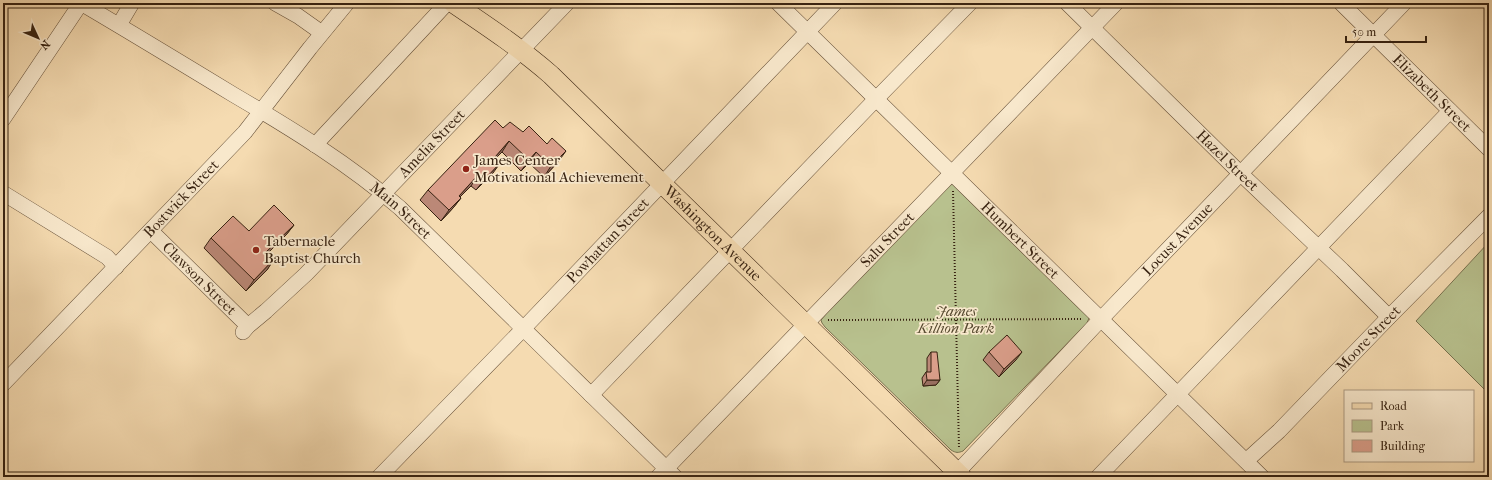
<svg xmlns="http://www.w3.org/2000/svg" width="1492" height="480" viewBox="0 0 1492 480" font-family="'IM FELL French Canon',serif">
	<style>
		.green { fill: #b8c18e; stroke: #787250 }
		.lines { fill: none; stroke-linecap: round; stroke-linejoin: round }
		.minor-casing { stroke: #665039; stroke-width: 16 }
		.major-casing { stroke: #372211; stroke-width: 20 }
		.path { stroke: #372211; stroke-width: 2; stroke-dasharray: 1 2; stroke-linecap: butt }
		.minor { stroke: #f8e8cc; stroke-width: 15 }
		.major { stroke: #f5dbb1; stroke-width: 19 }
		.wall { fill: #b87; stroke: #372211 }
		.shaded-wall { fill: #996f61; stroke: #372211 }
		.building { fill: #da9e8a; stroke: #372211 }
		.poi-dot { fill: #8f2418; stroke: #f8e8cc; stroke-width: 1.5 }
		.labels { text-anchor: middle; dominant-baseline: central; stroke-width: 3.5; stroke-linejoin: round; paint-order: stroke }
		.street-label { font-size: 15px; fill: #372211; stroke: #f8e8cc }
		.poi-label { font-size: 15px; fill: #372211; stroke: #f8e8cc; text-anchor: start }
		.park-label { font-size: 15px; font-style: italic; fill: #574a30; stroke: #f8e8cc }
	</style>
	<rect width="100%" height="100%" fill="#f5dbb1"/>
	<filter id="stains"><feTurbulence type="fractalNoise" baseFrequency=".005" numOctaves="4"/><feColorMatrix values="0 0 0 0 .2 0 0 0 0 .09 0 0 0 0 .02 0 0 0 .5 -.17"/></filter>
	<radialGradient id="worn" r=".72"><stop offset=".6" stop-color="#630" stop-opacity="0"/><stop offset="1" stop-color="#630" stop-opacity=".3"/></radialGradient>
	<!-- green -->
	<path class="green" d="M 952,184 L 1089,318 L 1087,323 L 963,451 C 958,453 956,453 951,450 L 825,327 L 822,323 L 821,320 L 826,314 L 950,185 Z
		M 1489,242 L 1489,394 L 1416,321 Z"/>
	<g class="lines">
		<!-- minor casing -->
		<g class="minor-casing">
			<g id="minor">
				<path id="s1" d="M 81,3 C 132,33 183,64 234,95 C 292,129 349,164 400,208 L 675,477"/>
				<path d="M 275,3 L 298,16 L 322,33"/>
				<path id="s2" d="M 778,3 L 1262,477"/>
				<path id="s3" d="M 1067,3 L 1240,173 L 1342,270 L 1389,317"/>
				<path id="s4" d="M 1341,3 L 1489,149"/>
				<path d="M 119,25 L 132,3"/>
				<path d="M 3,119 L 81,3"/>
				<path d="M 315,145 L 447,3"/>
				<path d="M 3,193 L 107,257 L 116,267"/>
				<path id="s5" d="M 151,231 L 248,326"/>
				<path id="s6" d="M 243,332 L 248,326 L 266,311 L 306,274 L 567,3"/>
				<path id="s7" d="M 3,384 L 245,132 L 310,48 L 347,3"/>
				<path d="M 591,395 L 876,99 L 970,3"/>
				<path id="s8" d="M 1246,461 L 1279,431 L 1389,317 L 1489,216"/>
				<path id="s9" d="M 379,477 L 523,329 L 835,3"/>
				<path id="s10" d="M 658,477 L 1116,3"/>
				<path id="s11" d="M 953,477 L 1101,319 L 1404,3"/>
				<path d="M 1098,477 L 1450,111"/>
			</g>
		</g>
		<!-- major casing -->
		<g class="major-casing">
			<g id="major">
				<path id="s12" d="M 453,3 C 487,26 520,48 551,75 L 962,477"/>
			</g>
		</g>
		<!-- path -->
		<path class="path" d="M 953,191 L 959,448
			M 828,320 L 1083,319"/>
		<!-- minor -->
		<use href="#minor" class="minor"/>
		<!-- major -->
		<use href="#major" class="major"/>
	</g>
	<!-- wall -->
	<path class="wall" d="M 503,128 L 558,162 L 544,177 L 529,163 L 521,171 L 502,152 L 496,158 L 493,173 L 476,190 L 471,186 L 460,197 L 461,198 L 453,208 L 441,221 L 420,200 L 428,190 Z
		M 294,225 L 286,235 L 268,253 L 274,259 L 267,270 L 246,291 L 204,248 L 211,238 L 249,231 Z
		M 931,352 L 940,380 L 936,385 L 923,386 L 922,378 L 926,372 L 927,372 L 927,358 Z
		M 989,352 L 1016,360 L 999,377 L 983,360 Z"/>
	<!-- shaded-wall -->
	<path class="shaded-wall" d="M 509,141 L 502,152 L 487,167 L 495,157 Z
		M 566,151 L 558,162 L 544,177 L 551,166 Z
		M 536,152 L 529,163 L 521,171 L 529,160 Z
		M 501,162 L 493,173 L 476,190 L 484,180 Z
		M 478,175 L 471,186 L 451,206 L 459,196 Z
		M 461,198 L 453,208 L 441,221 L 449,210 Z
		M 294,225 L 286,235 L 259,262 L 266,252 Z
		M 274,259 L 267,270 L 246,291 L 254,280 Z
		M 1022,352 L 1016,360 L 999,377 L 1004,369 Z
		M 927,380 L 940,380 L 936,385 L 923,386 Z"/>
	<!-- building -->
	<path class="building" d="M 495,120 L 503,128 L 510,122 L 523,132 L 529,126 L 547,144 L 552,138 L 566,151 L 551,166 L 536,152 L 529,160 L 509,141 L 495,157 L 501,162 L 484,180 L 478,175 L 459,196 L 461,198 L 449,210 L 428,190 Z
		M 274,205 L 294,225 L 266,252 L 274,259 L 254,280 L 211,238 L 233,216 L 249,231 Z
		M 1007,335 L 1022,352 L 1004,369 L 989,352 Z
		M 931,352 L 937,352 L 940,380 L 927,380 L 926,372 L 931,372 Z"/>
	<!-- markers -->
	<g class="poi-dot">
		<circle cx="466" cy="169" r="4"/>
		<circle cx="256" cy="250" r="4"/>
	</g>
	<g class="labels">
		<!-- street labels -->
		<g class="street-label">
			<text stroke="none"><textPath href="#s4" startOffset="128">Elizabeth Street</textPath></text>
			<text stroke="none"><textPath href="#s6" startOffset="267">Amelia Street</textPath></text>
			<text stroke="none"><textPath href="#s3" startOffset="225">Hazel Street</textPath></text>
			<text stroke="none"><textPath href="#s7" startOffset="257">Bostwick Street</textPath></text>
			<text stroke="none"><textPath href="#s1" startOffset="382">Main Street</textPath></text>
			<text stroke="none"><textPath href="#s12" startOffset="348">Washington Avenue</textPath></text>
			<text stroke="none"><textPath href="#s11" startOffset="327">Locust Avenue</textPath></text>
			<text stroke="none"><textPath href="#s9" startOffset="329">Powhattan Street</textPath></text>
			<text stroke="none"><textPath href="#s10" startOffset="330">Salu Street</textPath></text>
			<text stroke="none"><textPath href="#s2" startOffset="339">Humbert Street</textPath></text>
			<text stroke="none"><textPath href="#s5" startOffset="68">Clawson Street</textPath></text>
			<text stroke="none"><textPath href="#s8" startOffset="173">Moore Street</textPath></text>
		</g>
		<!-- poi labels -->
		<g class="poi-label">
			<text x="474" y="160">James Center<tspan x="474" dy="17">Motivational Achievement</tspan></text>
			<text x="264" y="241">Tabernacle<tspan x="264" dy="17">Baptist Church</tspan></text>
		</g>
		<!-- park labels -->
		<g class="park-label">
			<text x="956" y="311">James<tspan x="956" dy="17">Killion Park</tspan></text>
		</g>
	</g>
	<!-- margin -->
	<rect width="1492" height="480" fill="none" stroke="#f5dbb1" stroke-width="16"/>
	<rect x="4" y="4" width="1484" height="472" fill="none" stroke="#372211" stroke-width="2"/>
	<rect x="8" y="8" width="1476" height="464" fill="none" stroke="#372211"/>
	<!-- legend -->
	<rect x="1344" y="390" width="130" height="72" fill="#f8e8cc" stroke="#ab9981"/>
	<rect x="1352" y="403" width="20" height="6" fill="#f5dbb1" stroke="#ab9981"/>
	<text x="1380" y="410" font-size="12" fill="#372211">Road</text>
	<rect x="1352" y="420" width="20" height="12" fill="#b8c18e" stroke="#ab9981"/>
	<text x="1380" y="430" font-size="12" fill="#372211">Park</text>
	<rect x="1352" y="440" width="20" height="12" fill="#da9e8a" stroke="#ab9981"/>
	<text x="1380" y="450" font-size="12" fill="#372211">Building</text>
	<!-- north arrow -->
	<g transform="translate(38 38) rotate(134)" stroke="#f8e8cc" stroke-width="3" paint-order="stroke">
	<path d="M0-3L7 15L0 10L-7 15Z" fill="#372211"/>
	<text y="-6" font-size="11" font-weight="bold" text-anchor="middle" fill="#372211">N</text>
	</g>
	<!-- scale -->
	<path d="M1346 36v6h80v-6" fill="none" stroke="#372211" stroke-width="2"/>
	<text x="1352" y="36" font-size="12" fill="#372211" stroke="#f8e8cc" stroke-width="3" paint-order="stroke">50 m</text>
	<rect width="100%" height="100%" filter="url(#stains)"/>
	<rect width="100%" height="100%" fill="url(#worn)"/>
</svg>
